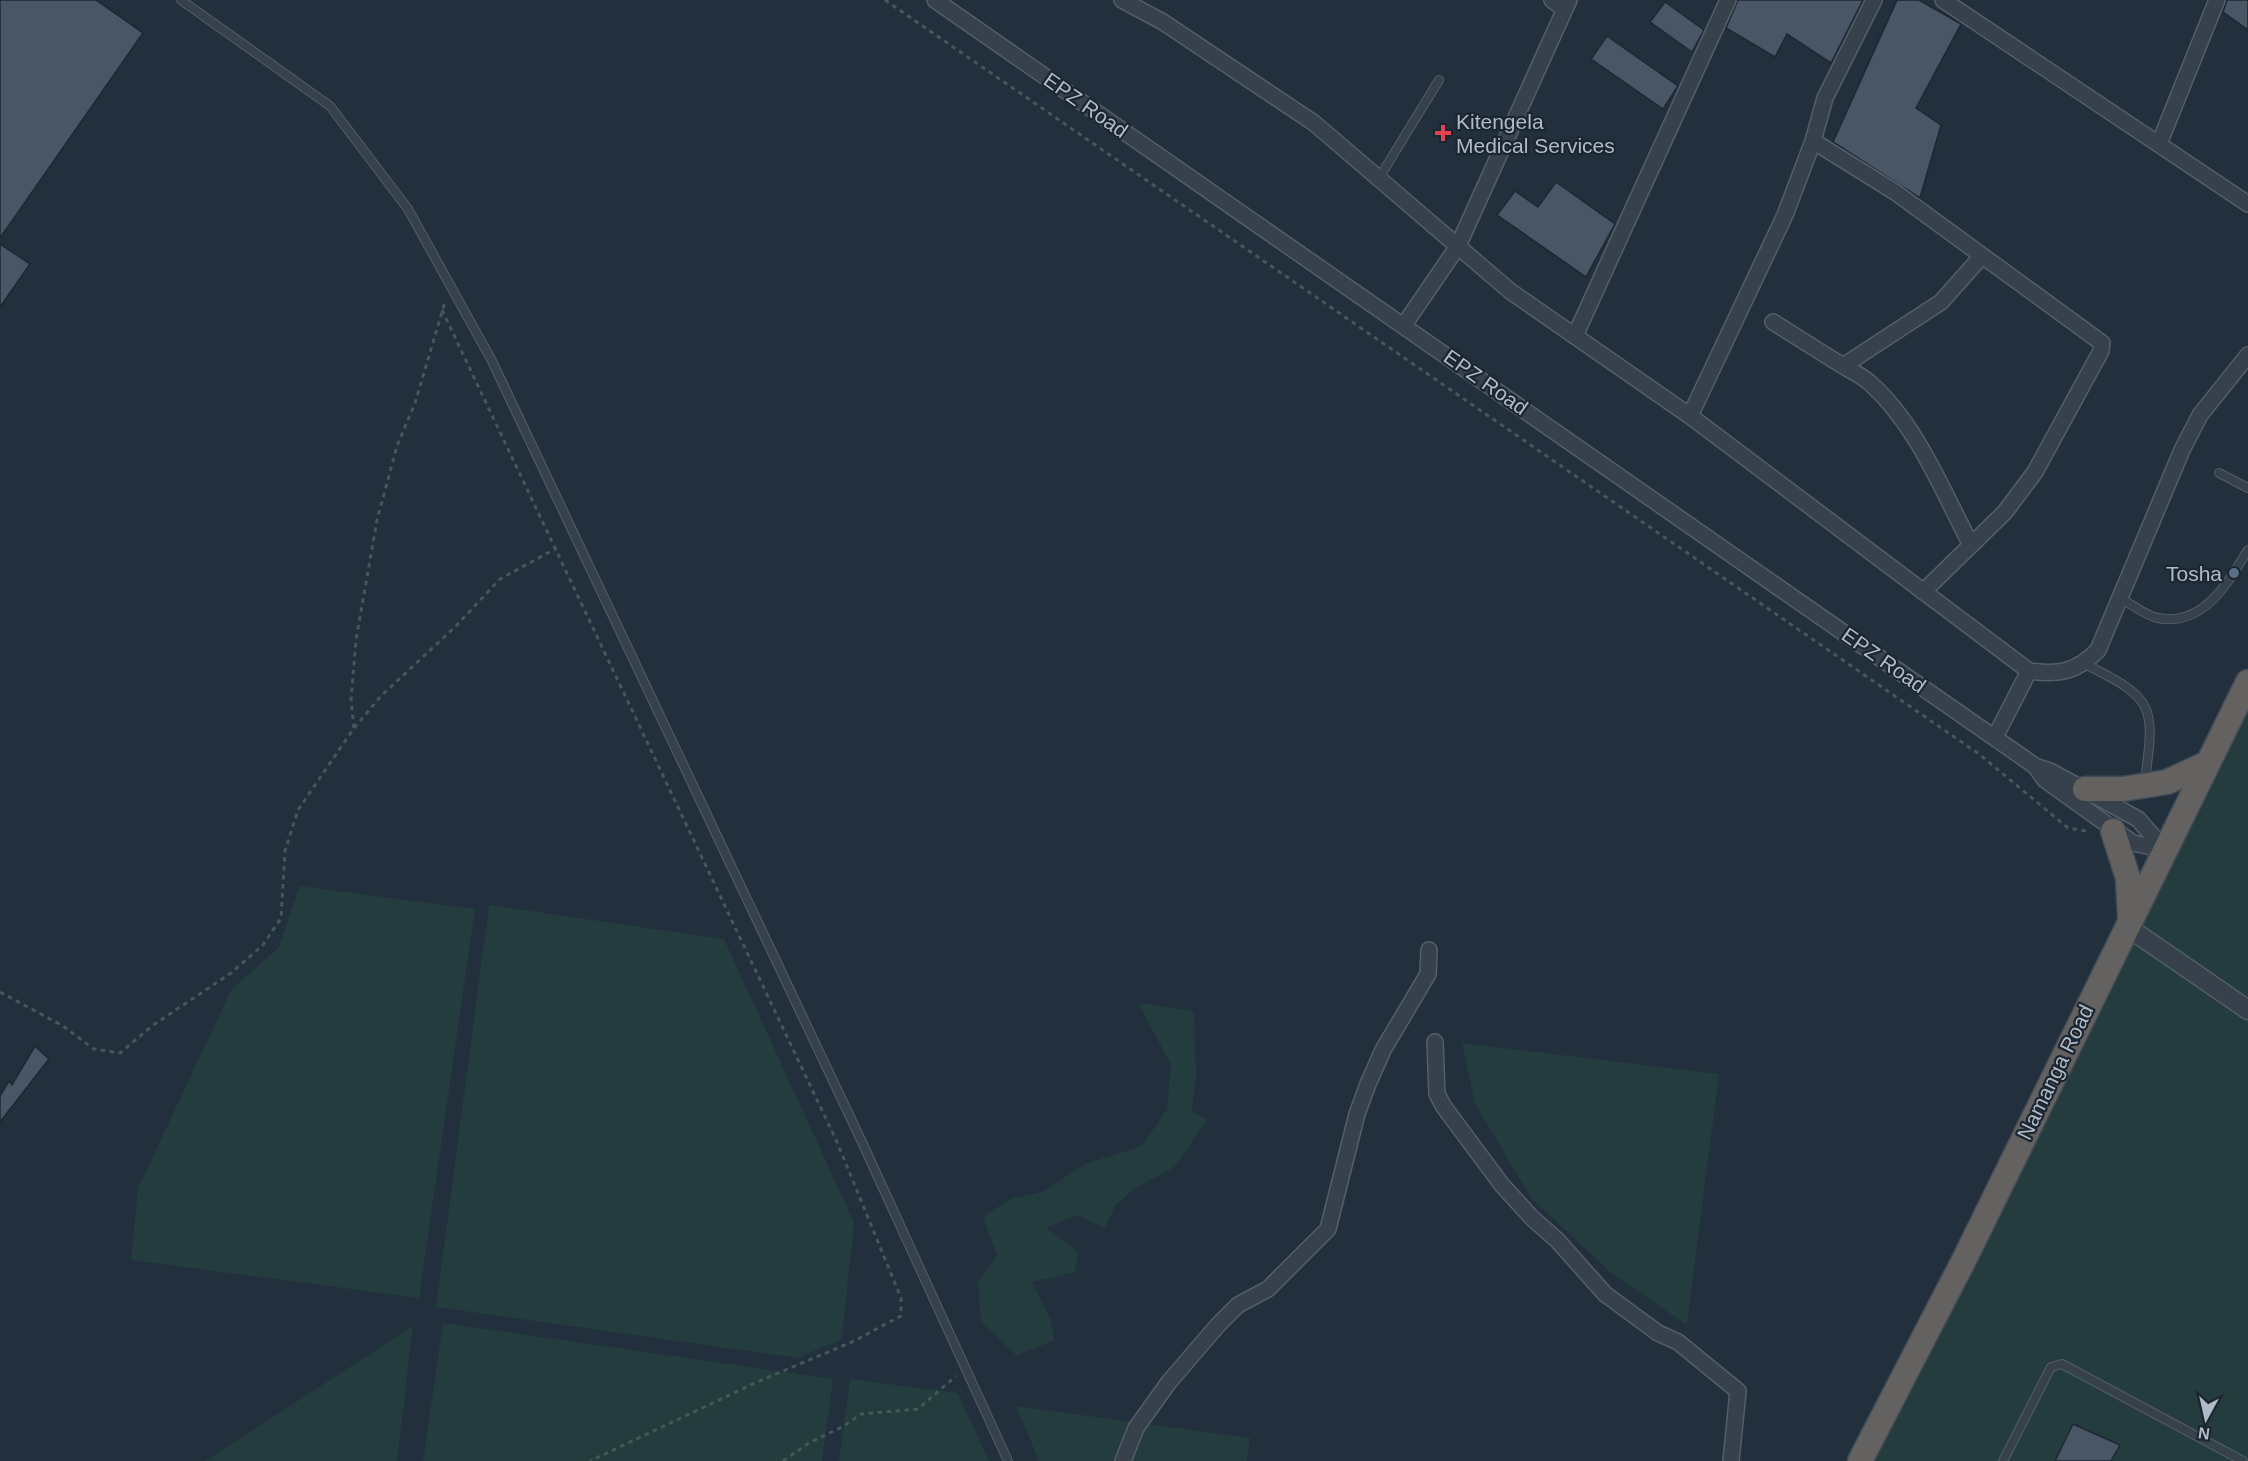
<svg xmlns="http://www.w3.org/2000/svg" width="2248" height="1461" viewBox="0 0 2248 1461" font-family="Arial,sans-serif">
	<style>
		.green { fill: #243c3d }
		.building { fill: #485665; stroke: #1d2833; stroke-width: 1.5 }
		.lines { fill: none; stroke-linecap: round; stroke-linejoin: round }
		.service-casing { stroke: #545e6a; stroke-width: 10 }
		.minor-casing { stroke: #545e6a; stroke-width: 18 }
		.tertiary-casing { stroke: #545e6a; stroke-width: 21 }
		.trunk-casing { stroke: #414b57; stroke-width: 27 }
		.path { stroke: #42595a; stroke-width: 3; stroke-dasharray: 4.5 4.5; stroke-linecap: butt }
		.service { stroke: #36414c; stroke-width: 8 }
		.minor { stroke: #36414c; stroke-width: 15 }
		.tertiary { stroke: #36414c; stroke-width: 18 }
		.trunk { stroke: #636260; stroke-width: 24 }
		.health-dot { fill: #e0444e; stroke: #1b2631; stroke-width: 2 }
		.service-dot { fill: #5c6f8a; stroke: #1b2631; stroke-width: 2 }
		.labels { text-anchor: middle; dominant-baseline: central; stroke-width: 4.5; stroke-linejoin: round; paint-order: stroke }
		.street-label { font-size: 21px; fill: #b1bbc8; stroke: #1b2631 }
		.poi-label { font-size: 21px; fill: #b1bbc8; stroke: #1b2631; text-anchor: start }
	</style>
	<rect width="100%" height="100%" fill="#222f3c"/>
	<!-- green -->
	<path class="green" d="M 2248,683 L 2248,1461 L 1860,1461 Z
		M 299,886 L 475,909 L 419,1298 L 131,1260 L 138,1188 L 231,990 L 279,947 Z
		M 489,905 L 724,939 L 854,1222 L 842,1339 L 798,1358 L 436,1307 Z
		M 1138,1003 L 1194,1011 L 1196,1077 L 1192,1112 L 1207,1119 L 1176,1166 L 1134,1189 L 1115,1206 L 1105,1228 L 1077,1215 L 1047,1228 L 1078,1252 L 1075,1272 L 1032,1282 L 1051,1320 L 1054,1340 L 1017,1356 L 981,1322 L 978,1282 L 997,1256 L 983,1217 L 1010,1199 L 1044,1191 L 1085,1164 L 1142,1146 L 1167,1109 L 1171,1065 Z
		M 1462,1043 L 1719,1074 L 1687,1325 L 1610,1272 L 1530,1197 L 1475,1104 Z
		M 443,1323 L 833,1379 L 822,1461 L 423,1461 Z
		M 413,1326 L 397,1461 L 205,1461 Z
		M 850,1379 L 958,1393 L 989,1461 L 839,1461 Z
		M 1016,1406 L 1250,1438 L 1247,1461 L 1039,1461 Z"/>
	<!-- building -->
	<path class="building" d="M 0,0 L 96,0 L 143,33 L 0,238 Z
		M 1738,0 L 1863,0 L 1831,63 L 1787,34 L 1775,57 L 1726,28 Z
		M 1897,0 L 1919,0 L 1961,24 L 1916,108 L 1941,125 L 1920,198 L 1833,142 Z
		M 2227,0 L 2248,0 L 2248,30 L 2223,12 Z
		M 1665,2 L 1704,30 L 1692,52 L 1650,22 Z
		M 1607,36 L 1678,86 L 1663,109 L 1591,59 Z
		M 1556,182 L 1615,224 L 1586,277 L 1497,215 L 1515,191 L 1538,207 Z
		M 0,244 L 30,264 L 0,307 Z
		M 35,1046 L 49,1059 L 0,1122 L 0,1096 L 9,1081 L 12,1085 Z
		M 2073,1424 L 2120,1445 L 2111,1461 L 2055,1461 Z"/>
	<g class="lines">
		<!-- service casing -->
		<g class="service-casing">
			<path id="service" d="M 181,0 L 330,106 L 408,209 L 492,361 L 861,1140 L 1008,1461
				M 1379,178 L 1439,80
				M 2219,473 L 2248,488
				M 2121,599 C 2132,604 2146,616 2158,618 C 2204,627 2228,582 2248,550
				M 2085,664 C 2155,699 2155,705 2145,781
				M 2003,1461 L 2051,1367 L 2062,1364 L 2243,1461"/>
		</g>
		<!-- minor casing -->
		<g class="minor-casing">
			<path id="minor" d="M 935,0 L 2035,766 L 2050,771 L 2138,819 L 2165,850
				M 1122,0 L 1163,22 L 1314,123 L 1510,291 L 1690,416 L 2029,671
				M 1552,0 L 1565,9
				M 1943,0 L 2248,204
				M 1813,141 L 1895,192 L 2102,343 L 2101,351 L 2035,472 L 2005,512 L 1923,592
				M 2159,144 L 2217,0
				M 1773,322 L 1843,366 L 1941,302 L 1981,257
				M 1404,325 L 1458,246 L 1569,0
				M 1575,336 L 1728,0
				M 1843,366 C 1852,371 1862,376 1870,383 C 1917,425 1942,490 1971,545
				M 1690,416 L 1785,215 L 1813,141 L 1825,98 L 1874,0
				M 1995,737 L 2029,671 C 2059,675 2077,672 2098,650 L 2182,450 L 2200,415 L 2248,355
				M 2035,766 L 2045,780 L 2133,843 L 2165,850
				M 1435,1042 L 1437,1094 L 1444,1107 L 1502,1185 L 1532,1218 L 1557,1240 L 1605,1294 L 1658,1333 L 1678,1342 L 1738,1391 L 1731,1461
				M 1123,1461 L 1136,1428 L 1169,1382 L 1218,1325 L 1238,1305 L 1268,1289 L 1328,1229 L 1357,1114 L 1368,1084 L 1383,1050 L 1428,974 L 1429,950"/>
		</g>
		<!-- tertiary casing -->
		<g class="tertiary-casing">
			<path id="tertiary" d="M 2126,926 L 2248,1010"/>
		</g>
		<!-- trunk casing -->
		<g class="trunk-casing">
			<path id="trunk" d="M 2085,789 L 2123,789 L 2167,782 L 2208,763
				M 2113,831 L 2128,878 L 2130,917
				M 1860,1461 L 1965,1258 L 2248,682"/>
		</g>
		<!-- path -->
		<path class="path" d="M 885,0 L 1979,754 L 2068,828 L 2086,831
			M 442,310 L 837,1142 L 901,1298 L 901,1316 L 854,1341 L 755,1383 L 590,1461
			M 354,728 L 351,700 L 356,640 L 377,520 L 397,446 L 415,403 L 445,302
			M 0,992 L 63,1026 L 94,1049 L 120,1053 L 152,1026 L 231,973 L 263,945 L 281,918 L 285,851 L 298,810 L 354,728 L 381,696 L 456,626 L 500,579 L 557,548
			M 783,1461 L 809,1443 L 844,1426 L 861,1414 L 918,1409 L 956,1376"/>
		<!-- service -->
		<use href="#service" class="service"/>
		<!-- minor -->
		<use href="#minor" class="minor"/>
		<!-- tertiary -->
		<use href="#tertiary" class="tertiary"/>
		<!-- trunk -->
		<use href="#trunk" class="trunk"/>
	</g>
	<!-- markers -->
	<path class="health-dot" d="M1440 124h6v6h6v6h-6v6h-6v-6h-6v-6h6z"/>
	<circle class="service-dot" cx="2234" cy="573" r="6"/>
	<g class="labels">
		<!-- street labels -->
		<g class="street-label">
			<text transform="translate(1086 105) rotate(35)">EPZ Road</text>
			<text transform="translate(1486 382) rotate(35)">EPZ Road</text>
			<text transform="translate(1884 660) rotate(35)">EPZ Road</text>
			<text transform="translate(2055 1072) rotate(-64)">Namanga Road</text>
		</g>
		<!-- poi labels -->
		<g class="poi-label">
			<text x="1456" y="121">Kitengela<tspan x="1456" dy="24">Medical Services</tspan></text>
			<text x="2222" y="573" text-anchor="end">Tosha</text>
		</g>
	</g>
	<!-- north arrow -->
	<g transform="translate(2206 1419) rotate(188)" stroke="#1b2631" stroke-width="4.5" paint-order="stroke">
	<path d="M0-4.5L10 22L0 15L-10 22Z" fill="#b1bbc8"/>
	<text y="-9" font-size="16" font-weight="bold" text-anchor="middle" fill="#b1bbc8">N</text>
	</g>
</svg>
